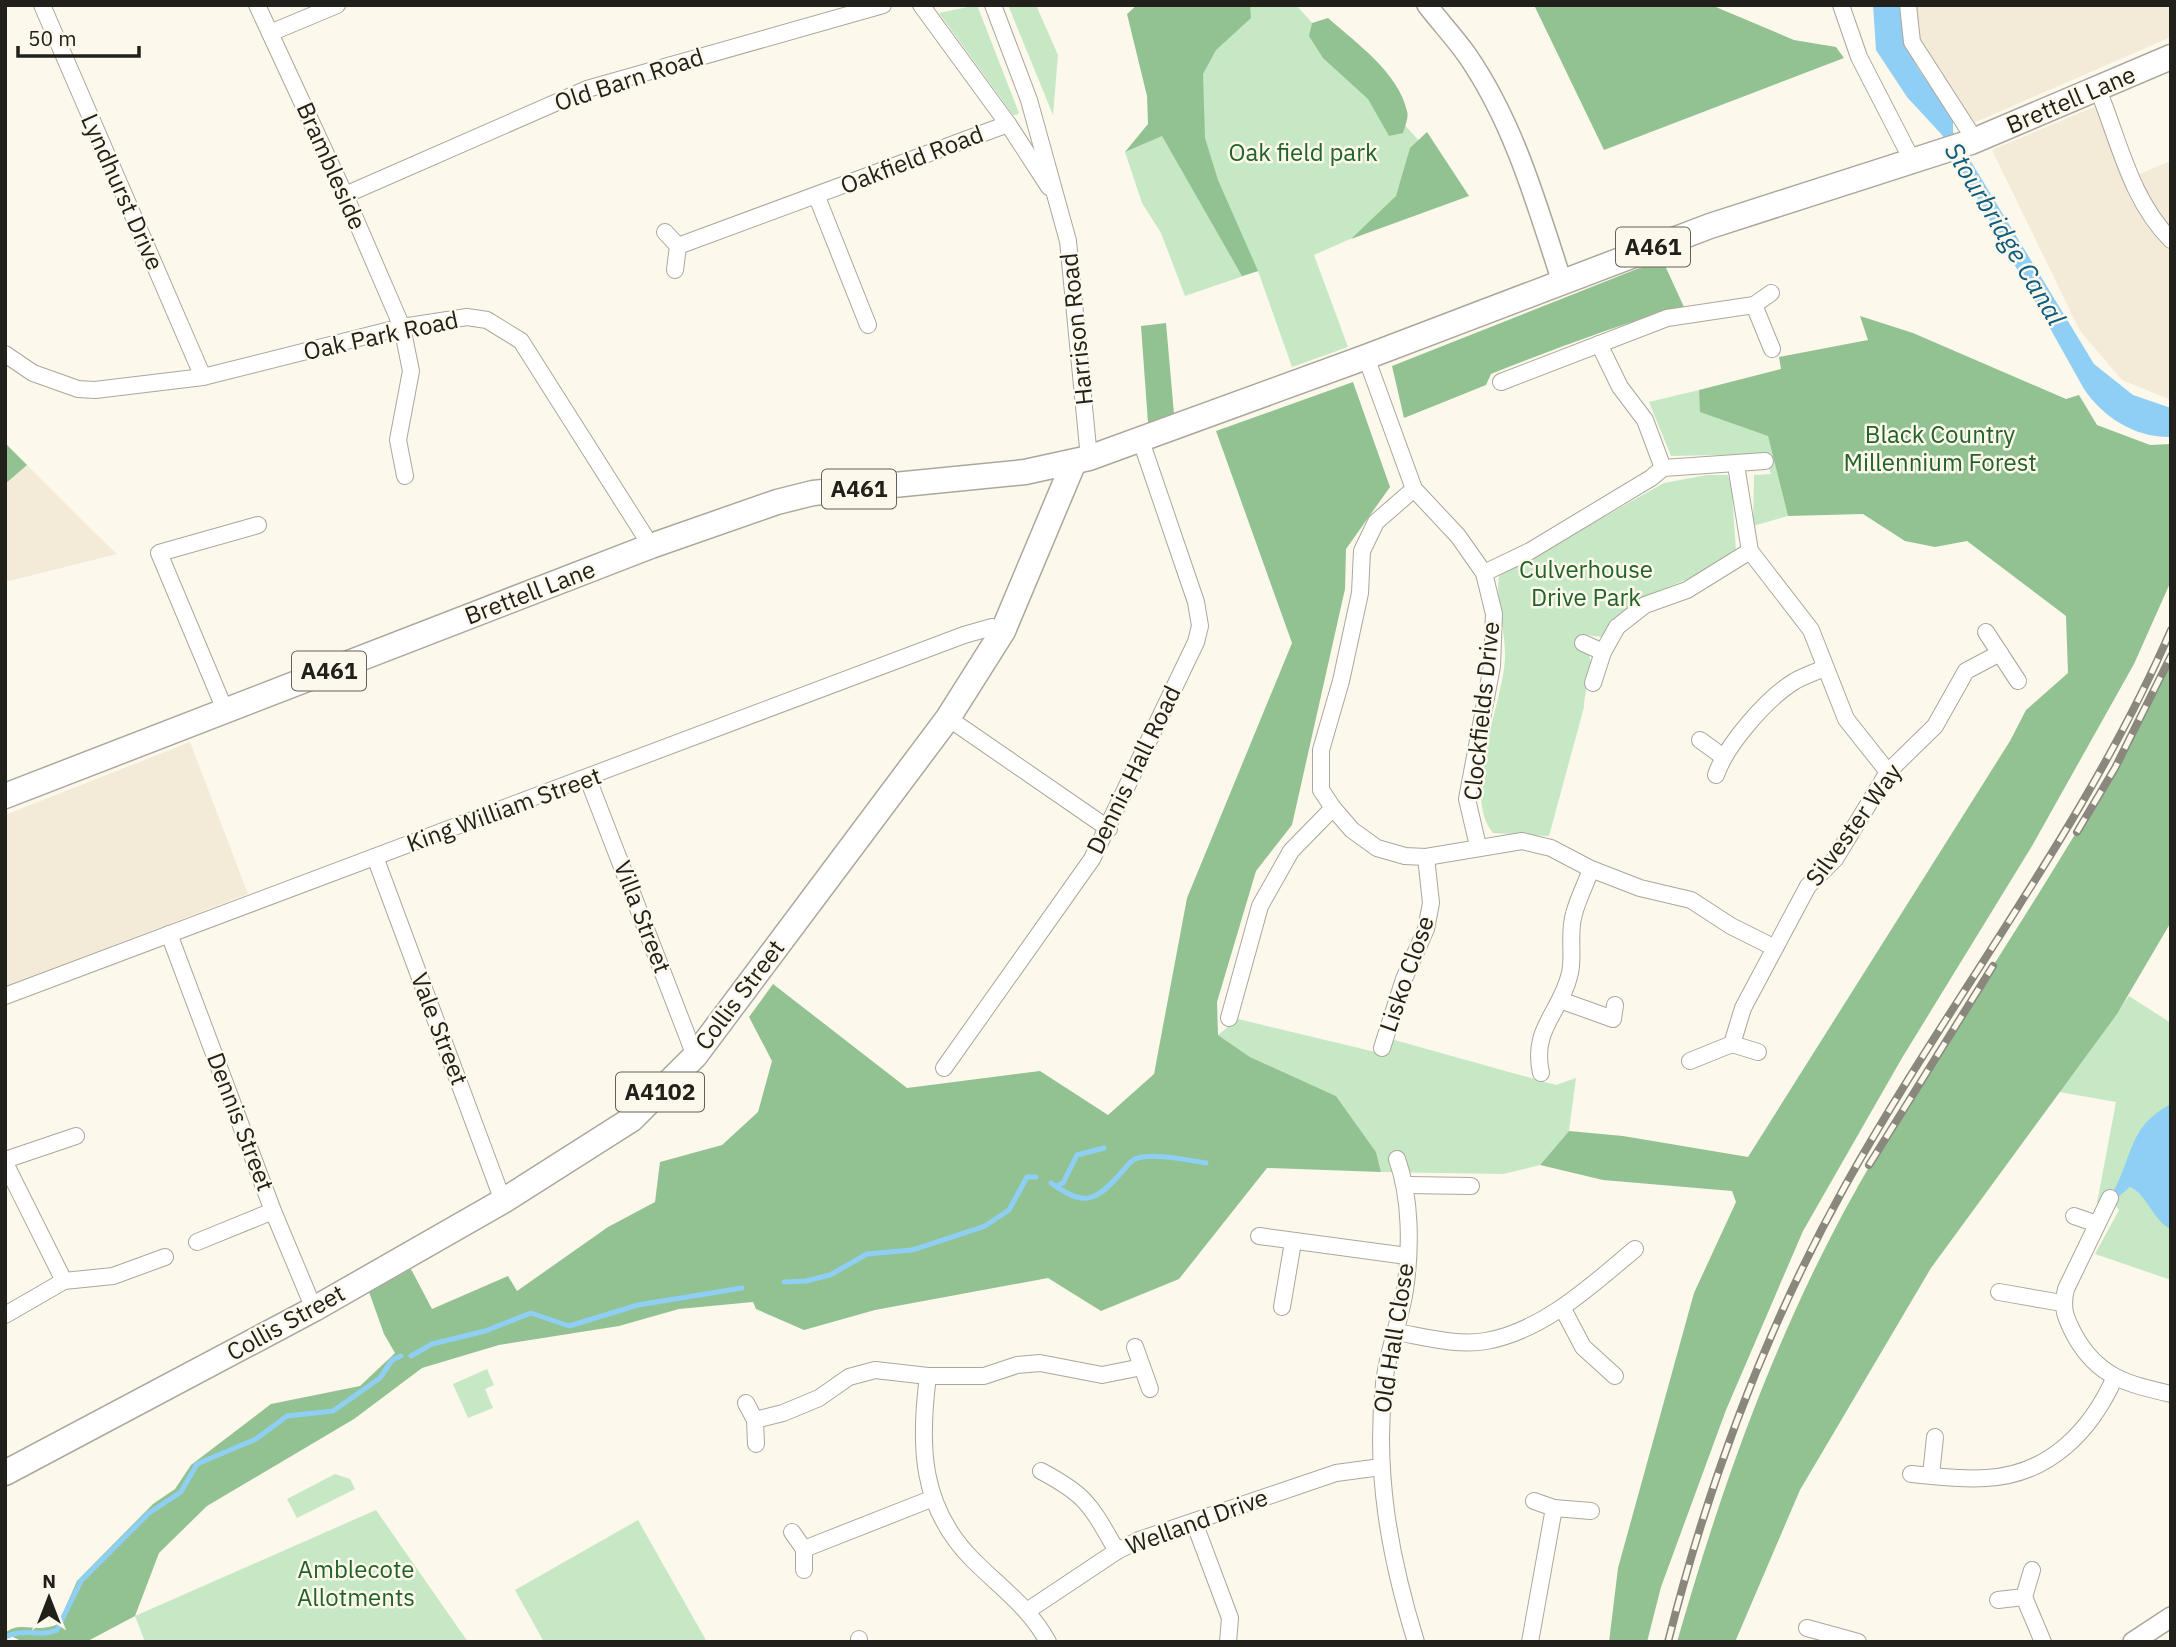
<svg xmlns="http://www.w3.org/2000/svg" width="2176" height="1647" viewBox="0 0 2176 1647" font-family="'IBM Plex Sans',sans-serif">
  <rect width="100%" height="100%" fill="#fdf8ec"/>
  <g fill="#f3ebd8">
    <polygon points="1908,5 2171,5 2171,37 1960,129 1951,108 1911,57 1906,16"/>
    <polygon points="2096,106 2123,181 2170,161 2171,137 2171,400 2122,380 2080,331 1992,150"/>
    <polygon points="5,443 95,533 117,554 5,582"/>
    <polygon points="190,742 248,894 5,987 5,815"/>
  </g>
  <g fill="#c6e8c5">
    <polygon points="977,5 1019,113 1016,115 1013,115 939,13"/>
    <polygon points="1008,5 1036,5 1058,55 1053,115"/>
    <polygon points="1137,5 1296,5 1431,154 1454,193 1314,255 1348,347 1292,367 1258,271 1185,296 1161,233 1142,203 1125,152 1172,131"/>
    <polygon points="1699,390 1701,412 1768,435 1788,516 1753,526 1754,475 1771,474 1764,454 1671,456 1649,402"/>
    <path d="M1707 475H1728L1732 490 1736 552 1710 570 1641 598 1603 637 1584 635C1583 647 1592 656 1591 667 1590 681 1584 692 1584 707L1549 836 1493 833C1461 795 1503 704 1505 658 1506 630 1495 604 1499 576L1664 483Z"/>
    <polygon points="2129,996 2171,1023 2171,1280 2095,1254 2119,1210 2110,1198 2097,1203 2116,1102 2059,1092"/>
    <polygon points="1238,1019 1388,1055 1391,1039 1556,1085 1576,1078 1569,1131 1540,1165 1503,1174 1381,1172 1376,1152 1336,1096 1250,1057 1218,1035"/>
    <polygon points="487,1369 494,1385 485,1389 493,1408 468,1418 453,1384"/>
    <polygon points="335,1474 350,1479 355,1489 297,1518 287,1499"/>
    <polygon points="376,1510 468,1642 145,1642 135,1616"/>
    <polygon points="638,1520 707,1642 544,1642 515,1590"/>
  </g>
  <g fill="#92c292">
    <polygon points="1137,5 1250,5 1251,18 1216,50 1203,74 1205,138 1218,180 1258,271 1242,276 1162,136 1125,152 1148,124 1147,96 1127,14"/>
    <polygon points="1534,5 1711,5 1794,40 1836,47 1844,58 1604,150"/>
    <path d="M1328 18C1356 43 1398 72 1407 111 1409 117 1405 126 1403 133L1389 136 1368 99 1323 58 1309 36 1312 23Z"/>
    <polygon points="1427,132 1469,196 1351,239 1396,196 1410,148"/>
    <path d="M1662 259 1684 307C1619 324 1554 349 1491 374L1486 385 1404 418 1392 366Z"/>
    <polygon points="1860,316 1913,333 2066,399 2079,395 2097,425 2150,445 2171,444 2171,581 2134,664 2032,846 1902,1058 1803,1231 1726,1410 1661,1587 1647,1642 1609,1642 1618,1568 1694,1293 1736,1202 1732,1191 1603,1180 1540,1165 1569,1131 1623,1136 1748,1157 2010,741 2026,710 2068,673 2066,616 1967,541 1935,547 1905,541 1863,514 1788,516 1768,436 1700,412 1699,390 1781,369 1779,357 1868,340"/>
    <polygon points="1166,323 1174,414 1148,423 1141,326"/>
    <path d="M1353 382 1390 487 1346 549 1345 589 1292 825 1256 871 1217 1002 1218 1035 1250 1057 1336 1096 1376 1152 1381 1172 1267 1168 1179 1279 1101 1311 1048 1278 875 1310 804 1330 756 1309 753 1302 679 1309 619 1326 499 1345 422 1368 354 1419 207 1506 159 1553 135 1616 86 1642H23L5 1633C20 1620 37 1634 58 1624L77 1581 153 1504 175 1489 191 1465 271 1404 360 1386 395 1353 384 1334 369 1292 411 1269 432 1309 508 1276 517 1291 608 1227 655 1202 660 1162 722 1145 758 1112 772 1061 749 1017 773 984 907 1088 1040 1071 1108 1115 1154 1074 1187 898 1292 643 1216 431Z"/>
    <polygon points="5,443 27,465 5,484"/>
    <path d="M2171 658V922L2117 1014 1931 1268 1800 1490 1735 1642H1677C1726 1471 1785 1308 1876 1155 1973 989 2088 832 2171 658Z"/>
  </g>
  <g fill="#90cff5">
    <path d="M1873 5H1902C1901 53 1921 74 1949 109L1953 116V132L2094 364 2133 395 2171 408V437C2135 438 2103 417 2084 389L1942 135 1907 97 1876 50Z"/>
    <path d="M2171 1104V1229C2153 1221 2147 1194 2130 1187L2118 1197 2113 1192C2133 1157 2128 1126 2171 1104Z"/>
  </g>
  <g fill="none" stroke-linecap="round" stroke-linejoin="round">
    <g stroke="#90cff5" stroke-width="5">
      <path d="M1051 1183C1082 1205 1094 1204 1119 1175 1124 1170 1129 1162 1135 1159 1150 1152 1189 1160 1206 1163"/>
      <polyline points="1056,1186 1063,1183 1077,1155 1104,1148"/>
      <polyline points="784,1282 806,1281 830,1275 867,1254 912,1250 985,1226 1009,1210 1027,1177 1036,1177"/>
      <polyline points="411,1356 432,1344 485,1331 531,1313 569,1326 638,1305 742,1288"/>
      <path d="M5 1637C27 1627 40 1638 57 1630L81 1581 149 1513 181 1492 197 1464 256 1439 287 1416 333 1411 380 1378 392 1360 401 1356"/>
    </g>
    <g stroke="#aba79c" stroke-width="18">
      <g id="minor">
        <polyline points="42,5 203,377"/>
        <polyline points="257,5 345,195 402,327 411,371 398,440 405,476"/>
        <polyline points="921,5 1008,124 1049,187"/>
        <polyline points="993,5 1029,100 1068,241 1089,458"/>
        <polyline points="1841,5 1859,57 1913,162"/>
        <polyline points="1908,5 1912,42 1975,140"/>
        <polyline points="270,33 337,5"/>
        <path d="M2097 87C2119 140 2130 199 2171 240"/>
        <polyline points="345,195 587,89 883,5"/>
        <polyline points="817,197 868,325"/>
        <polyline points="665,232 678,246 675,270"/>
        <polyline points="678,246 1008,124"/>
        <polyline points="1754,305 1772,349"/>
        <polyline points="1599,344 1620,387 1645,420 1663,468"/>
        <polyline points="5,354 33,373 78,389 95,390 203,377 402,327 467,317 487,320 521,341 651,546"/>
        <polyline points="1366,357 1414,489 1458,536 1484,573 1494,614 1492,666 1467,799 1478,846"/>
        <polyline points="1501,382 1667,318 1754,305 1771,293"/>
        <polyline points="1736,465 1750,551 1811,630 1846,719 1888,772"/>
        <polyline points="1414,489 1376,522 1362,551 1360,593 1341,681 1321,750 1321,790 1333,808 1352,830 1377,848 1405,856 1426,857 1522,841 1551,848 1591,869 1640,888 1691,900 1731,926 1775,948"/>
        <polyline points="1484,573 1530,551 1651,478 1663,468 1765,461"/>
        <polyline points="1986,632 2018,681"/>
        <polyline points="1583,643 1603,652"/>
        <polyline points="1593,683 1603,652 1617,627 1645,605 1687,590 1750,551"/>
        <polyline points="225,710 159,553 258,525"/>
        <polyline points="948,718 1109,829"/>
        <polyline points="1700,740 1722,756"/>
        <path d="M1716 775C1726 745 1767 698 1795 681 1804 676 1815 672 1825 668"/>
        <polyline points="588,779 695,1056"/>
        <polyline points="375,857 503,1201"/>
        <polyline points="169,934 273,1211 314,1309"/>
        <polyline points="5,996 964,635 992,627 1003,631"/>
        <polyline points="1560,1000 1613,1019 1615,1005"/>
        <polyline points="1229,1018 1260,906 1291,851 1333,808"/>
        <polyline points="1732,1044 1758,1052"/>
        <polyline points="1382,1048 1404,979 1426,929 1431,903 1426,857"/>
        <polyline points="1690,1061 1732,1044 1743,1008 1808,886 1835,859 1888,772 1935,726 1966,671 2000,653"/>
        <polyline points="944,1068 1092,859 1196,642 1200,626 1196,602 1141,441"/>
        <path d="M1541 1073C1531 1028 1561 1013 1570 973 1574 954 1568 933 1574 914 1578 898 1586 884 1591 869"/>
        <path d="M1397 1159C1411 1198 1411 1248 1405 1290 1400 1322 1387 1353 1384 1384 1374 1473 1390 1558 1416 1642"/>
        <polyline points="5,1160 76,1136"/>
        <polyline points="5,1163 64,1281"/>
        <polyline points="1407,1185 1471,1186"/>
        <path d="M2110 1198 2066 1289C2061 1309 2066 1319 2075 1336 2098 1377 2127 1384 2171 1394"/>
        <polyline points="2074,1216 2097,1224"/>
        <polyline points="1259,1236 1407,1256"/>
        <polyline points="197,1242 273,1211"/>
        <polyline points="1999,1292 2062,1303"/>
        <polyline points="1282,1307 1293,1242"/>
        <polyline points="1563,1309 1583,1347 1615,1376"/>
        <polyline points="5,1315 64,1281 113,1276 165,1257"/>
        <path d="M1396 1332C1425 1337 1457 1346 1486 1341 1543 1331 1592 1285 1635 1249"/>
        <polyline points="1135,1347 1150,1389"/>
        <path d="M928 1376C919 1445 920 1507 973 1560 999 1586 1030 1608 1048 1642"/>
        <polyline points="746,1403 755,1420 756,1444"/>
        <polyline points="755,1420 783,1413 819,1398 849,1377 875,1370 928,1376 984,1376 1017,1365 1040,1363 1102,1375 1142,1367"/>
        <path d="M1041 1471C1088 1496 1090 1505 1117 1551"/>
        <path d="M1911 1474C1936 1476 1961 1480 1986 1478 2049 1475 2091 1431 2115 1377"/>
        <polyline points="1931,1475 1935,1437"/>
        <polyline points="1534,1501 1554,1508 1591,1511"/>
        <polyline points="1194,1522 1230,1618 1228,1642"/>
        <polyline points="792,1532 804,1549 804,1570"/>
        <polyline points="804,1549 931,1499"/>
        <polyline points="2024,1597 2043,1642"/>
        <polyline points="1998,1600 2024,1597 2032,1570"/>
        <polyline points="1027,1611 1117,1551 1139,1540 1336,1473 1381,1467"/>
        <polyline points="1807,1628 1858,1642"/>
        <polyline points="859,1639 859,1642"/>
        <polyline points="1530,1642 1554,1508"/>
      </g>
    </g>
    <g stroke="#aba79c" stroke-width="22">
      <g id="tertiary">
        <path d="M1427 5C1440 22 1455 38 1467 55 1514 123 1537 205 1562 282"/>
        <polyline points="2133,1642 2171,1617"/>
      </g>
    </g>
    <g stroke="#aba79c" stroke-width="27">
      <g id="primary">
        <polyline points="5,796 651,546 777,502 813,493 1025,472 1089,458 1366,357 1710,226 1971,142 2171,57"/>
        <polyline points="5,1473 314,1309 503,1201 632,1119 695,1056 948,718 1003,631 1074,462"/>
      </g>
    </g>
    <use href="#minor" stroke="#fff" stroke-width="16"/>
    <use href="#tertiary" stroke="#fff" stroke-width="19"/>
    <use href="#primary" stroke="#fff" stroke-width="24"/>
    <g stroke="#8a877f" stroke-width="8">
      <g id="rail">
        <polyline points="2077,832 2115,768 2171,656"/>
        <polyline points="1869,1165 1993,966"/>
        <path d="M1668 1642C1708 1484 1766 1328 1845 1186 1950 998 2085 828 2171 630"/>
      </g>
    </g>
    <use href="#rail" stroke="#fdf8ec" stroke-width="5" stroke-dasharray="16" stroke-linecap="butt"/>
  </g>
  <g text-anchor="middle" stroke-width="5" stroke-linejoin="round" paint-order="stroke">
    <g fill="#fdf8ec" stroke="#63615a" stroke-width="2">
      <rect x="1616" y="227.5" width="74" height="39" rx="5"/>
      <rect x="822" y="469.5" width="74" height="39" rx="5"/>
      <rect x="292" y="651.5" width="74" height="39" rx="5"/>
      <rect x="616" y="1072.5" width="88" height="39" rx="5"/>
    </g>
    <g font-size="23" font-weight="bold" fill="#21201b">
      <text x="1653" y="255">A461</text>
      <text x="859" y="497">A461</text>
      <text x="329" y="679">A461</text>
      <text x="660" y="1100">A4102</text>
    </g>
    <g font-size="24" fill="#21201b" stroke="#fdf8ec">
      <text transform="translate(629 80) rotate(-18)" y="8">Old Barn Road</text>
      <text transform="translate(2071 100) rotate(-23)" y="8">Brettell Lane</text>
      <text transform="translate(912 160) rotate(-21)" y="8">Oakfield Road</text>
      <text transform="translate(331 166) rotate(66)" y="8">Brambleside</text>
      <text transform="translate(122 192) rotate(66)" y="8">Lyndhurst Drive</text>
      <text transform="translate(1077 329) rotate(-96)" y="8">Harrison Road</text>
      <text transform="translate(381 336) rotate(-12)" y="8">Oak Park Road</text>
      <text transform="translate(530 593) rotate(-21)" y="8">Brettell Lane</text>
      <text transform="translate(1482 711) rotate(-84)" y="8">Clockfields Drive</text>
      <text transform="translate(1134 770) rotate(-64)" y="8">Dennis Hall Road</text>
      <text transform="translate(504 810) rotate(-20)" y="8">King William Street</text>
      <text transform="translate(1854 825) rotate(-54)" y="8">Silvester Way</text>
      <text transform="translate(642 917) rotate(69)" y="8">Villa Street</text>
      <text transform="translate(1407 974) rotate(-71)" y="8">Lisko Close</text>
      <text transform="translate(740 995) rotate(-53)" y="8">Collis Street</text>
      <text transform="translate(439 1029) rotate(69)" y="8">Vale Street</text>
      <text transform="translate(240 1122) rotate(69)" y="8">Dennis Street</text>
      <text transform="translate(286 1323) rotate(-29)" y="8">Collis Street</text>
      <text transform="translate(1394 1338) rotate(-81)" y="8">Old Hall Close</text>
      <text transform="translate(1197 1522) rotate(-20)" y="8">Welland Drive</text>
    </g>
    <g font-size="24" fill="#226327" stroke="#fdf8ec">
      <text x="1303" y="161">Oak field park</text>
      <text x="1940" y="443">Black Country<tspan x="1940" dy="28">Millennium Forest</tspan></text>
      <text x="1586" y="578">Culverhouse<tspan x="1586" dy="28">Drive Park</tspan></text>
      <text x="356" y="1578">Amblecote<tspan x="356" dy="28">Allotments</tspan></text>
    </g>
    <g font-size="26" font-style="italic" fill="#0d5b7f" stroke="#fdf8ec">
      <text transform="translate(2005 234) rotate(59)" y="9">Stourbridge Canal</text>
    </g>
  </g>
  <rect width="2176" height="1647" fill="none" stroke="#21201b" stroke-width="14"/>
  <g transform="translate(49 1598)" stroke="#fdf8ec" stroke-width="5" paint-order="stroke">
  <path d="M0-5L12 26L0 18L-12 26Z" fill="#21201b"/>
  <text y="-10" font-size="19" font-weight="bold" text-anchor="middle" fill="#21201b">N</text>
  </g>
  <path d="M18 46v10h121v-10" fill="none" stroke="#21201b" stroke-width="3.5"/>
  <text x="28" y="46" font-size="21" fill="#21201b" stroke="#fdf8ec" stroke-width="5" paint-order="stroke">50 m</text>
</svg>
